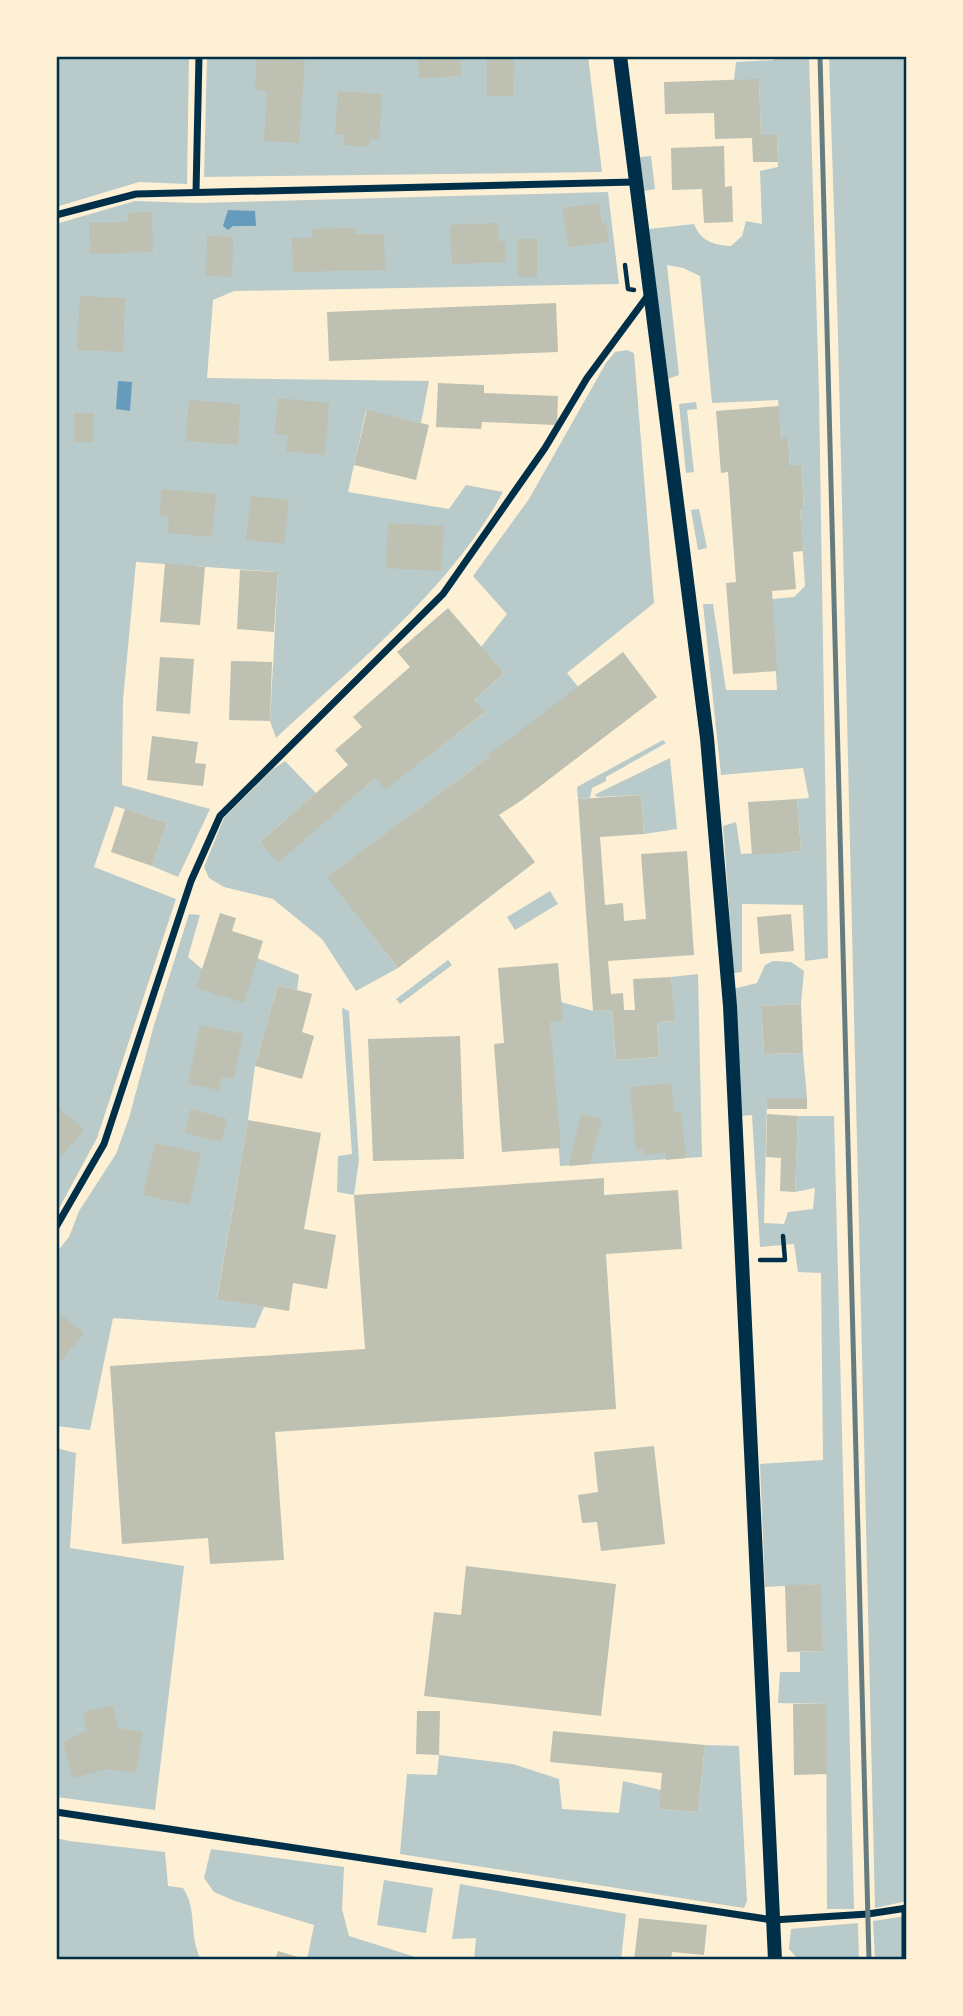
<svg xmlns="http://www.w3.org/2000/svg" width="963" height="2016" viewBox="0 0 963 2016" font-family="'Crimson Pro',serif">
  <rect width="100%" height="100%" fill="#fdf0d5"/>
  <g fill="#b9caca">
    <polygon points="56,56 189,56 187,184 139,182 56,207"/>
    <polygon points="207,56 588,56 602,172 204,177"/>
    <path d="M775 56H809L819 393 828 958 805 961 803 905 742 904V972L734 973 723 826 736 822 741 854 801 851 797 799 809 798 803 768 721 775 703 604H713L726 690H777L772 599 794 597 805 586 800 509 804 508 801 466H790L788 439H781L778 400 712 403 700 276 683 268 667 265 679 375 668 379 649 229 694 224C701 241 713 245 731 246L742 236 746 221 762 224 760 171 778 167 777 135H761L759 80H734L736 62 774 60Z"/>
    <polygon points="829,56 907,56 907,1901 875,1908 838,334"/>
    <polygon points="651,156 655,189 644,191 640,157"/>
    <path d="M608 192 619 284 234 291 213 300 207 378 429 381 421 423 366 411 348 492 449 509 466 485 503 492C450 590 357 662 276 738L270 721 278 572 136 562 123 700 122 785 210 809 178 877 152 866 167 823 115 806 94 867 176 899 97 1138 56 1214V224L135 201 196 203Z"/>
    <polygon points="627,350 634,353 654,603 567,673 580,689 328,877 398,968 356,991 322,939 273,899 224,887 209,878 204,867 224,818 273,769 285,761 316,793 260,842 278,862 374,779 386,788 484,713 474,700 504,673 481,647 507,614 473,576 529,499 606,363 615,352"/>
    <polygon points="696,402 697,409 687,410 694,472 686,473 679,404"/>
    <polygon points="699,509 707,548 698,550 691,510"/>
    <polygon points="663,740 666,743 606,777 606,781 592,788 590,798 578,799 577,787"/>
    <polygon points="670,758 677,829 644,834 641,795 598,797 594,795"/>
    <polygon points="550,891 558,904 515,930 507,917"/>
    <polygon points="189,914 200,915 188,957 202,969 257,958 299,975 297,990 278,985 255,1066 248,1120 217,1298 264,1307 255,1328 113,1318 90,1430 56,1426 56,1253 69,1237 79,1211 116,1154 129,1118 154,1025"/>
    <polygon points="448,960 452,965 400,1004 396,999"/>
    <polygon points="773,961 791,962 804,971 801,1004 761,1006 764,1054 803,1053 807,1098 767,1099 764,1223 784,1224 788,1212 813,1209 815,1188 795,1192 798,1116 834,1116 854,1909 827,1909 826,1704 778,1703 780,1672 800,1672 800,1652 823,1651 820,1584 765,1587 760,1464 823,1460 821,1273 798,1272 794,1244 760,1247 752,1115 741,1116 733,989 757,983 765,965"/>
    <polygon points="698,974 702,1157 560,1166 550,1022 561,1002 593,1011 612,1010 616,1060 659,1057 657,1022 674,1021 671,977"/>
    <polygon points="342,1008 349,1011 359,1160 354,1195 337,1192 338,1156 352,1154"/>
    <polygon points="56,1448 76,1453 70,1548 184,1566 155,1810 56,1797"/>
    <polygon points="705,1745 739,1746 747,1901 744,1908 400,1854 407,1774 437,1775 439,1755 513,1764 559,1779 562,1809 619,1813 623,1781 661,1790 659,1809 698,1812"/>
    <path d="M56 1838 69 1841 165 1852 168 1886 183 1888C198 1911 188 1934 201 1960H56Z"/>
    <polygon points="211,1849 344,1867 342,1909 349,1936 425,1960 307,1960 314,1925 235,1901 214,1892 204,1878"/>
    <polygon points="384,1880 433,1888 426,1933 377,1925"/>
    <polygon points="460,1884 626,1914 621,1960 474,1960 476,1938 452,1939"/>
    <polygon points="907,1916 907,1960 875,1960 873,1921"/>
    <polygon points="858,1923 859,1960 799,1960 789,1949 791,1929"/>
  </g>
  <g fill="#669bbc">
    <polygon points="228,210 255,211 256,226 233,226 228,230 223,226"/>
    <polygon points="118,381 132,382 130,411 116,409"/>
  </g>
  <g fill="#bec0b2">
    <polygon points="418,56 460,56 461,76 419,78"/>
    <polygon points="487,56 514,56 513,96 487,96"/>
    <polygon points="257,57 305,60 299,143 264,141 267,91 255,90"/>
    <polygon points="759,79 761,135 777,134 778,162 753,162 752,138 715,139 714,113 665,114 664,82"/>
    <polygon points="338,91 382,94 379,140 370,139 369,147 344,145 344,135 335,134"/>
    <polygon points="724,146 725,187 732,186 733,222 704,223 702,189 672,190 671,148"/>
    <polygon points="599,203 602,223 606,222 609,242 568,247 563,208"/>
    <polygon points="152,212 153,252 90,254 89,223 128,222 128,213"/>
    <polygon points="498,223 499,241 505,241 506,262 452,264 450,225"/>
    <polygon points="356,228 356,234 384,234 385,270 293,272 292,238 313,238 312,229"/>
    <polygon points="207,236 233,237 232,277 206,276"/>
    <rect x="518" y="239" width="19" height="38"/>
    <polygon points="80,296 125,298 123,352 77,350"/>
    <polygon points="556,303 558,352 329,361 327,312"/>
    <polygon points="438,383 484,385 484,393 558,396 557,425 482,422 481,429 436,427"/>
    <polygon points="278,398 329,403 325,455 286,451 288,435 275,434"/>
    <polygon points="189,400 240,404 238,445 186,441"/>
    <polygon points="779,406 781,439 788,438 790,466 801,465 804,509 800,509 803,551 793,552 796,589 772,591 777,671 733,674 726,583 736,582 728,472 721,473 716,411"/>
    <polygon points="367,410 429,425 416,480 354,465"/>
    <polygon points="74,413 94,413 93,442 74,442"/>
    <polygon points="162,489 216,494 212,537 168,533 169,517 159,516"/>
    <polygon points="251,496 289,500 284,544 246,540"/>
    <polygon points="388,523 444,526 441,571 386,568"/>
    <polygon points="165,563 205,567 200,625 160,622"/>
    <polygon points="240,570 278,572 274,632 237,629"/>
    <polygon points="448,608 504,673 474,700 485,712 386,789 374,779 278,863 260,842 348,765 335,750 362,727 353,717 410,667 397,652"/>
    <polygon points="623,652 657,697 522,800 499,815 535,862 398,968 327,877 489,757 488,755"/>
    <polygon points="160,657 194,659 190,714 156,711"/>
    <polygon points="231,661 272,662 270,721 229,720"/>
    <polygon points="152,736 198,742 195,763 206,764 203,786 147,780"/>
    <polygon points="641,795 644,834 600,837 605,905 623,903 624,921 646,919 641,854 687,851 694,955 608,961 611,994 623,993 624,1010 635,1010 633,979 671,977 675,1021 657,1022 659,1057 616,1060 612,1010 593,1011 578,799"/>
    <polygon points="797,799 801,851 752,855 748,802"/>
    <polygon points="125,809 167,823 152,866 111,852"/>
    <polygon points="220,913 236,918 232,931 263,941 244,1003 196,988"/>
    <polygon points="791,914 794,951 760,954 757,917"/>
    <polygon points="558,963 563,1021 550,1022 561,1148 502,1152 494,1044 504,1043 498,968"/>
    <polygon points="278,985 312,994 302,1032 314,1036 302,1079 255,1066"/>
    <polygon points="801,1004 803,1053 764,1054 761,1006"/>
    <polygon points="200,1025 243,1034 234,1079 222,1077 219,1090 188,1084"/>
    <polygon points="460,1036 464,1159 373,1161 368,1039"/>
    <polygon points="671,1083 674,1112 681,1112 686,1158 666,1160 666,1153 644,1155 643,1149 636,1150 630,1087"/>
    <rect x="767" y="1098" width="40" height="11"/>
    <polygon points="56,1105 84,1130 56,1162"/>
    <polygon points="191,1109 227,1119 221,1142 185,1133"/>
    <polygon points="581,1114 602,1119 590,1164 569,1166"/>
    <polygon points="767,1114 798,1116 795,1192 780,1191 781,1158 766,1157"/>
    <polygon points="248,1120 321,1133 304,1229 336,1235 327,1289 293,1283 289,1311 217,1299"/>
    <polygon points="155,1143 201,1153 189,1205 143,1195"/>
    <polygon points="604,1178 604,1195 678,1190 682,1249 606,1254 616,1409 275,1432 284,1560 210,1564 208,1538 122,1544 110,1366 365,1349 354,1195"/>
    <polygon points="56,1310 84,1333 56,1367"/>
    <polygon points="654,1446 665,1544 601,1551 597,1522 582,1523 578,1495 598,1492 594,1452"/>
    <polygon points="466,1566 616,1584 601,1716 424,1696 434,1612 461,1615"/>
    <polygon points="821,1584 823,1651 787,1652 785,1585"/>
    <polygon points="793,1704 826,1704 827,1774 794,1775"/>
    <polygon points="113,1705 118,1728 143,1732 136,1773 107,1769 73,1778 63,1742 86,1731 84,1712"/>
    <polygon points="417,1711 440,1711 439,1755 416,1754"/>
    <polygon points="553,1731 705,1745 698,1812 659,1809 662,1773 550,1762"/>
    <polygon points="639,1918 707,1925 704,1955 672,1952 671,1960 634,1960"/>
    <polygon points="278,1951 305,1959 305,1960 275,1960"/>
  </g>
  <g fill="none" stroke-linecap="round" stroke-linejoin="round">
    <g stroke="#003049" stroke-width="4.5">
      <polyline points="625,265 628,289 634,290"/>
      <polyline points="760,1260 785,1260 783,1236"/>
    </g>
    <g stroke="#003049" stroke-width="7">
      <polyline points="196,192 199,56"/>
      <polyline points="56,215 136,194 635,182"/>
      <polyline points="56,1227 104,1144 191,881 220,816 443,594 545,448 587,378 649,294"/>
      <polyline points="56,1812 773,1920 868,1914 907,1908"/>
      <polyline points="905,1908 905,1960"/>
    </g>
    <polyline stroke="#003049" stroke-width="14" points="620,56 707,738 730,1006 775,1960"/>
    <polyline stroke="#657d81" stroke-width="5" points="820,56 869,1960"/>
  </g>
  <rect width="963" height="2016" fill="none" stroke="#fdf0d5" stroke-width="116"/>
  <rect x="58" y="58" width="847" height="1900" fill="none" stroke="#003049" stroke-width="2.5"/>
</svg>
